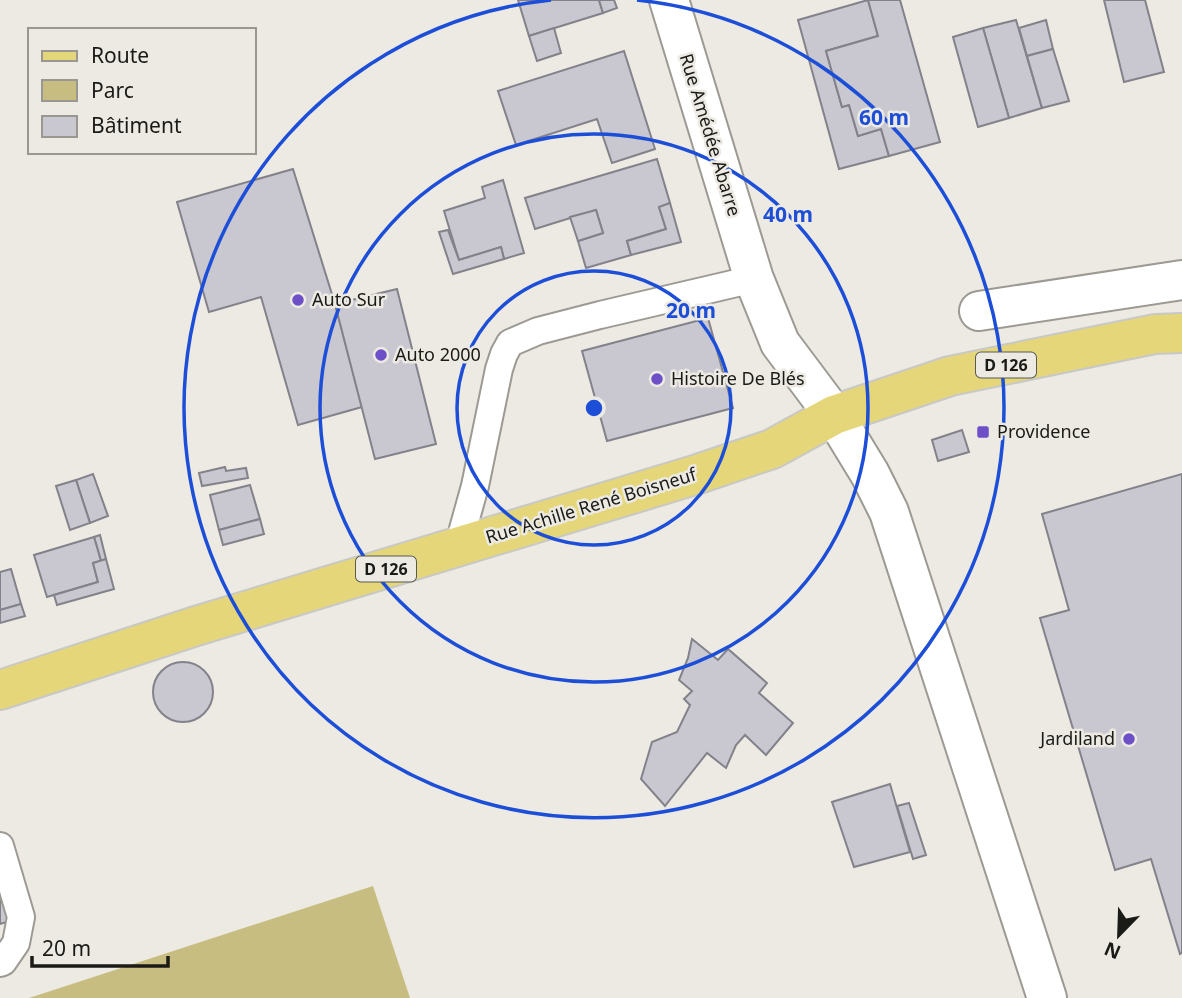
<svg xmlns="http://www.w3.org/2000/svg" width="1182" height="998" viewBox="0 0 1182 998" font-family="'Noto Sans',sans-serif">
  <rect width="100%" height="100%" fill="#eceae2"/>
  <polygon fill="#c8bd81" points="373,886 410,998 29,998"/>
  <g fill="#c9c8d0" stroke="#83828a" stroke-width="2">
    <polygon points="518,0 599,0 603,13 529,36"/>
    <polygon points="599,0 614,0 617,8 603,13"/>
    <polygon points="868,0 878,36 826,51 842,107 849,105 858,136 881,129 889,156 839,169 798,20"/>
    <polygon points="868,0 900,0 940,142 889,156 881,129 858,136 849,105 842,107 826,51 878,36"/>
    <polygon points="1104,0 1145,0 1164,72 1124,82"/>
    <polygon points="1016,20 1042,108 1009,118 983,28"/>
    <polygon points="1046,20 1053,49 1027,56 1019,28"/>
    <polygon points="554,28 561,53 537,61 529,36"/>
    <polygon points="983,28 1009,118 978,127 953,37"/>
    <polygon points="1053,49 1069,101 1042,108 1027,56"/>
    <polygon points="624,51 655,149 612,163 597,119 516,145 498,91"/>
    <polygon points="657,159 670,203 659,207 666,229 627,241 631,255 586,268 578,241 603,233 596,210 535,229 525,198"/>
    <polygon points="293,169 335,304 362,407 298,425 261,297 209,312 177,202"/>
    <polygon points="503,180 524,253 504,259 501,247 459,260 444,211 485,198 482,187"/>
    <polygon points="670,203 681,242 631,255 627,241 666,229 659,207"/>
    <polygon points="596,210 603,233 578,241 570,217"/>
    <polygon points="448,230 459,260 501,247 504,259 453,274 439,232"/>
    <polygon points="397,289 436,444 375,459 335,304"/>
    <polygon points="708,318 733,408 607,441 582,351"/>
    <polygon points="962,430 969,452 938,461 932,440"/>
    <polygon points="225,467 226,471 246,468 248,478 202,486 199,473"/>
    <polygon points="93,474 108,516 90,523 76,480"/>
    <polygon points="1182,474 1182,953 1180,954 1151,859 1115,870 1040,618 1069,610 1042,514"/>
    <polygon points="76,480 90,523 70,530 56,486"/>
    <polygon points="250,485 260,519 219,530 210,495"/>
    <polygon points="260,519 264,534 223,545 219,530"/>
    <polygon points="100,535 106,559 101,561 94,537"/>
    <polygon points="94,537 101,561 93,563 98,582 47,597 34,555"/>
    <polygon points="106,559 114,589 57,605 54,595 98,582 93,563"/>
    <polygon points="11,569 21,604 0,610 0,572"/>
    <polygon points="21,604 25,616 0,623 0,610"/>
    <polygon points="692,639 718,660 728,649 767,683 759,693 793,723 766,755 745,735 736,745 726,768 707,753 665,806 641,779 652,742 677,732 690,705 684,699 692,691 679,680 688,658"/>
    <circle cx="183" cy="692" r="30"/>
    <polygon points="890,784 910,852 854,867 832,802"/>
    <polygon points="909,803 926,855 913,859 897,806"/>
    <polygon points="0,890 10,921 0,924"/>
  </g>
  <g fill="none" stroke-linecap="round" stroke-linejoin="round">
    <g stroke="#9c9a93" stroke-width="30">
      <g id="lane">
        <polyline points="458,547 475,486 499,369 504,354 510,343 538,331 600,315 754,279"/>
        <polyline points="0,846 21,917 16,943 3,962 0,963"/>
      </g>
    </g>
    <g stroke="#9c9a93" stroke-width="42">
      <g id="street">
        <polyline points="979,311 1182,280"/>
        <polyline points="834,415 870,474 889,512 1047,998"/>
      </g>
    </g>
    <g stroke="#9c9a93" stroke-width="42">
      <polyline id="secondary" points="669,0 754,279 780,343 834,415"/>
    </g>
    <g stroke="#c8c8c7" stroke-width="42">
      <polyline id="primary" points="0,690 196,626 698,474 772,449 834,415 950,376 1155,334 1182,333"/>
    </g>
    <use href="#lane" stroke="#fff" stroke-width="26"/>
    <use href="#street" stroke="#fff" stroke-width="38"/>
    <use href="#secondary" stroke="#fff" stroke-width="38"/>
    <use href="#primary" stroke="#e4d679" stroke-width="38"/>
  </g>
  <g fill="none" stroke="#1d4ed8" stroke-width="3.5">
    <circle cx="594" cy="408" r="137"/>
    <circle cx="594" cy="408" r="274"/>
    <path d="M637 0A410 410 0 1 1 551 0"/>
  </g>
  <g fill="#6d4fc8" stroke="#eceae2" stroke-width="2.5">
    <circle cx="298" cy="300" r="7"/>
    <circle cx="381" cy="355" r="7"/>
    <circle cx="657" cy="379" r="7"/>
    <rect x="976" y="425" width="14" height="14" rx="3.5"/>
    <circle cx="1129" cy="739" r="7"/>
  </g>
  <g text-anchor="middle" stroke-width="5" stroke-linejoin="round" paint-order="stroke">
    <g fill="#eceae2" stroke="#595854" stroke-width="2">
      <rect x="976" y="352.5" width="60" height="25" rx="5"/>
      <rect x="356" y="556.5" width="60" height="25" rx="5"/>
    </g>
    <g font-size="16" font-weight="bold" fill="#1a1a17">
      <text x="1006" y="371">D 126</text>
      <text x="386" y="575">D 126</text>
    </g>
    <g font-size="18" fill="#1a1a17" stroke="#eceae2">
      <text transform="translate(710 135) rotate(73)" y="6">Rue Amédée Abarre</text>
      <text transform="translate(591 506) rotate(-17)" y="6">Rue Achille René Boisneuf</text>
    </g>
    <g font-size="18" fill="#1a1a17" stroke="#eceae2" text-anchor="start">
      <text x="312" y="306">Auto Sur</text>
      <text x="395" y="361">Auto 2000</text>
      <text x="671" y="385">Histoire De Blés</text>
      <text x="997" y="438">Providence</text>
      <text x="1115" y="745" text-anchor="end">Jardiland</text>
    </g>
  </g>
  <circle cx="594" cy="408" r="10" fill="#1d4ed8" stroke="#eceae2" stroke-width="3.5"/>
  <g font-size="21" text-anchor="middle" font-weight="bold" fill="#1d4ed8" stroke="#eceae2" stroke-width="5" stroke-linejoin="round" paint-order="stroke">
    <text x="884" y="125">60 m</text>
    <text x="788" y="222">40 m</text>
    <text x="691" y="318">20 m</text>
  </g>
  <rect x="28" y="28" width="228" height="126" fill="#eceae2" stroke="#989791" stroke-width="2"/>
  <rect x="42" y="51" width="35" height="10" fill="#e4d679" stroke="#989791" stroke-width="2"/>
  <text x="91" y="63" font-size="21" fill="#1a1a17">Route</text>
  <rect x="42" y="80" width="35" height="21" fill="#c8bd81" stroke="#989791" stroke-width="2"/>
  <text x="91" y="98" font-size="21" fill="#1a1a17">Parc</text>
  <rect x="42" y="116" width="35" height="21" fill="#c9c8d0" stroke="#989791" stroke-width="2"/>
  <text x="91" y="133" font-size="21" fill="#1a1a17">Bâtiment</text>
  <g transform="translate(1119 935) rotate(203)" stroke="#eceae2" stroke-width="5" paint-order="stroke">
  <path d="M0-5L12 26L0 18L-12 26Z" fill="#1a1a17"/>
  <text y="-10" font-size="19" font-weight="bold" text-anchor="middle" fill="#1a1a17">N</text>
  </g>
  <path d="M32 956v10h136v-10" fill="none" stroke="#1a1a17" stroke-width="3.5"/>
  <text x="42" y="956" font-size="21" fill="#1a1a17" stroke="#eceae2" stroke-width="5" paint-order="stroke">20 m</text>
</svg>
